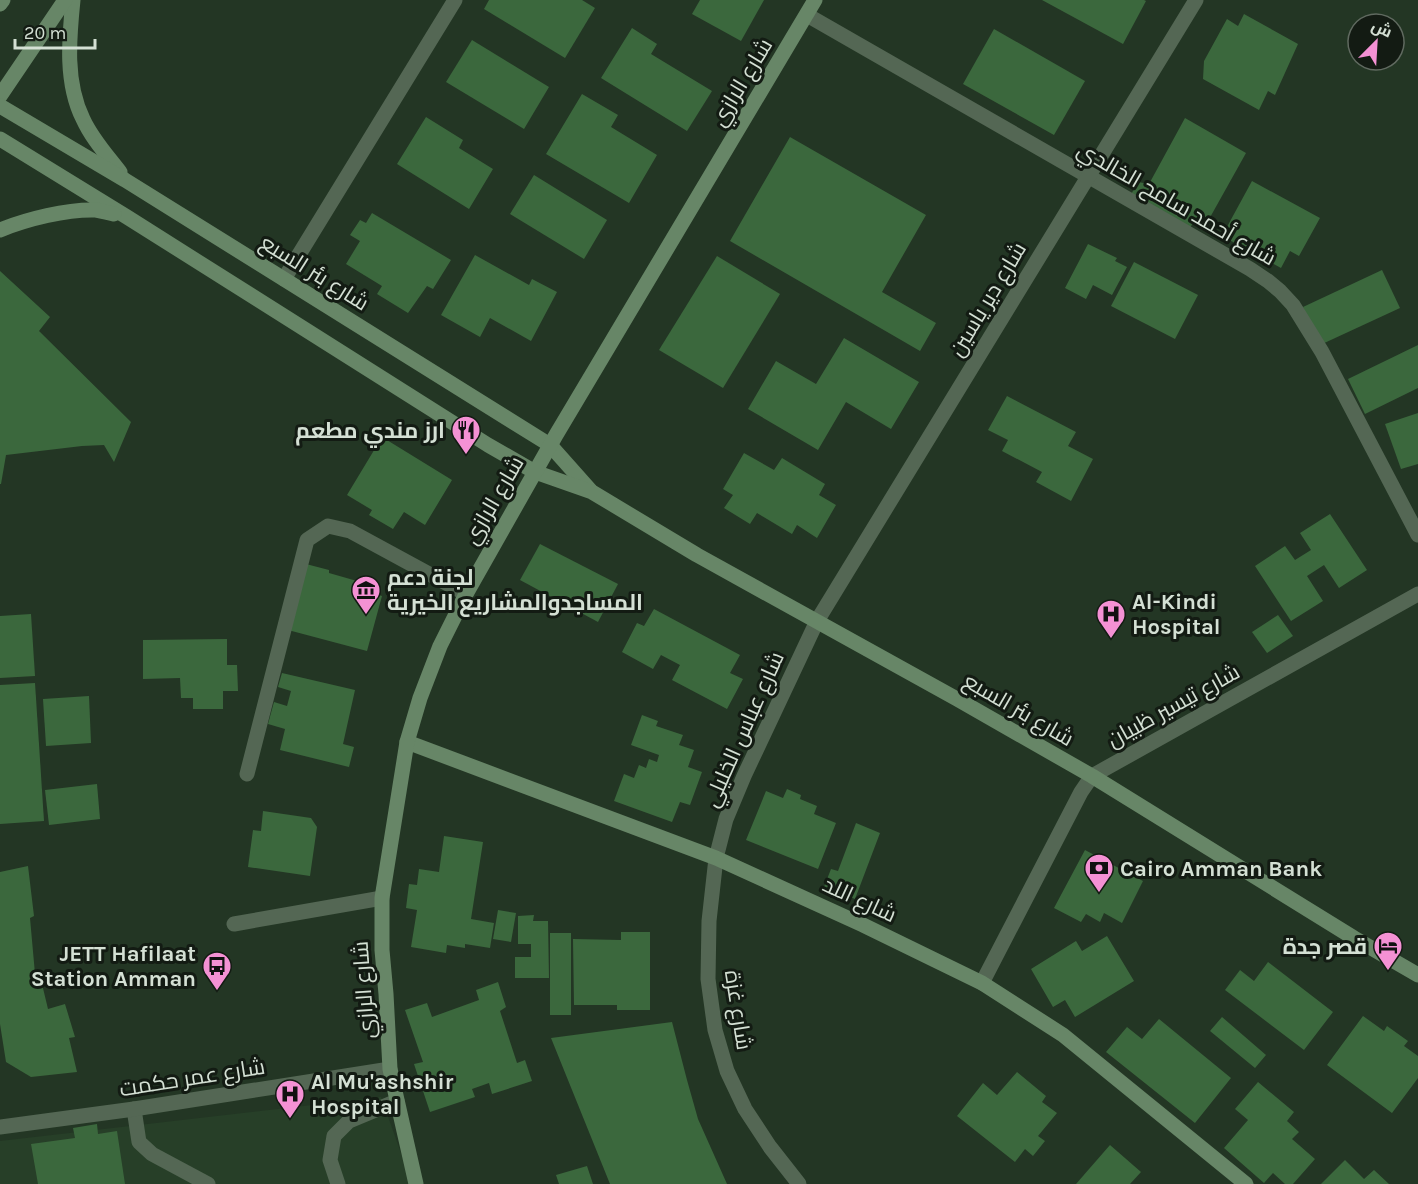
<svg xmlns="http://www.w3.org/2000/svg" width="1418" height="1184" viewBox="0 0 1418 1184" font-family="Karla,Cairo,sans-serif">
  <rect width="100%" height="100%" fill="#233624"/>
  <polygon fill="#273f28" points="381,1097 412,1184 0,1184 0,1141"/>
  <g fill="#3b683d">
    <polygon points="489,0 582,0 595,8 565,58 484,9"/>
    <polygon points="700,0 764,0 741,41 692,14"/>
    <polygon points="1042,0 1144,0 1146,1 1123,44"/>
    <polygon points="1244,14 1298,44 1275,95 1268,91 1259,110 1203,79 1204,61 1227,19 1238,26"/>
    <polygon points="632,28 657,44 651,54 712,91 687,131 601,78"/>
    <polygon points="994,29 1085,81 1054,135 963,84"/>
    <polygon points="472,40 549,87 524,129 446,82"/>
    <polygon points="582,94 618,115 611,127 657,155 629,203 546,154"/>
    <polygon points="426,117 463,140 459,148 493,169 469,209 397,164"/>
    <polygon points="1185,118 1246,153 1208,221 1198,215 1188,231 1129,198 1138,182 1149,184"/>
    <polygon points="790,137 926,215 882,292 936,323 920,351 730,241"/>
    <polygon points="534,175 607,220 584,259 510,214"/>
    <polygon points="1252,181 1320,218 1299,256 1290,251 1281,268 1222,236"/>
    <polygon points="372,213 451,260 433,289 427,286 408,313 377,294 382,286 346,264 360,241 350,235 360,220 366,223"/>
    <polygon points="1088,244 1117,258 1115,261 1127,267 1112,295 1093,285 1086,299 1065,288"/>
    <polygon points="475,255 529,285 532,279 557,292 531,341 490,318 480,337 441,315"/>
    <polygon points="717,256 780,294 723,388 659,350"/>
    <polygon points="1134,262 1198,295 1175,339 1111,306"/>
    <polygon points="1382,270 1400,308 1320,345 1303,307"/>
    <polygon points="0,271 50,317 39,331 131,422 114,462 104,445 82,446 6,455 1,484 0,484"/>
    <polygon points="844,338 919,382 891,429 846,402 818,450 748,409 776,361 816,384"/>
    <polygon points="1418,345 1418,388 1365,414 1348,379"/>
    <polygon points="1007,396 1076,432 1068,446 1093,459 1071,501 1036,482 1042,472 1002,451 1008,440 988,430"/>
    <polygon points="1418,413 1418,464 1401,469 1385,424"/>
    <polygon points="382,437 452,480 425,525 404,512 393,529 369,515 372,510 347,495"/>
    <polygon points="744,453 774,470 782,458 825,484 819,495 836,505 817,538 797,525 792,534 757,513 750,524 724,508 733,495 723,489"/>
    <polygon points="1330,514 1367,570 1339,588 1324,565 1307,576 1323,601 1291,621 1255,566 1285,546 1295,560 1311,550 1300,533"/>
    <polygon points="540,544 618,584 598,622 520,580"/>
    <polygon points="306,564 329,570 329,573 357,581 355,588 382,596 367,651 288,630"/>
    <polygon points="654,609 740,655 730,673 743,679 727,709 672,680 680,665 661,655 653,669 622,652 637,623 644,626"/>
    <polygon points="31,614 35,676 0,678 0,616"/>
    <polygon points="1278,615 1293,636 1267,653 1252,632"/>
    <polygon points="227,639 227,665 237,665 238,691 223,691 223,709 193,709 193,698 181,698 180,678 143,679 143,640"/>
    <polygon points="282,673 355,690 343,744 354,747 349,767 280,750 285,729 268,724 274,702 287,706 291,691 278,687"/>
    <polygon points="35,683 44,821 0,824 0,685"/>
    <polygon points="89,696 91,743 46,746 43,699"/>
    <polygon points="642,715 658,721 656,726 683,735 679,745 694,750 688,767 702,772 690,805 680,802 672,822 614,801 624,774 634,778 639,765 646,768 649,759 657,762 659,755 631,745"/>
    <polygon points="97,784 100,819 49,825 45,790"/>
    <polygon points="787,789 801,795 800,799 817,806 814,814 836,823 818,869 746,840 766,791 783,798"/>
    <polygon points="263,811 311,818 317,827 310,876 248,867 253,830 261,831"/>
    <polygon points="856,823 880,833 855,899 824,887 831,869 838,871"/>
    <polygon points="444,836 483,842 471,919 494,923 490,948 465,944 465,948 447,945 446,953 411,947 417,910 406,908 409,884 417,885 419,869 439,872"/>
    <polygon points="1085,850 1143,881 1122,923 1104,913 1100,922 1086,914 1081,922 1054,908"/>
    <polygon points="28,866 34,916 30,918 36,985 42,984 48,1009 65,1004 75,1037 69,1038 77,1072 31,1077 6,1062 0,1024 0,872"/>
    <polygon points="498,910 516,913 511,942 493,939"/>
    <polygon points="534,915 533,921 548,921 549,978 515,978 515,957 531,957 531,944 518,944 518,916"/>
    <polygon points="621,932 650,932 650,1010 617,1010 617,1005 574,1005 573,939 621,940"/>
    <rect x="550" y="933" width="21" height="82"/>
    <polygon points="1107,936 1134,981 1075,1017 1065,1000 1053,1007 1031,969 1076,941 1082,951"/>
    <polygon points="1268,962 1333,1012 1304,1050 1225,990 1240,970 1254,981"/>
    <polygon points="498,982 506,1007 500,1011 517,1063 525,1060 532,1081 492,1094 489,1083 472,1089 475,1097 430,1112 414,1064 423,1062 405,1010 427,1003 432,1017 479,1000 476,990"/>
    <polygon points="1363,1016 1384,1031 1387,1026 1408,1041 1404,1046 1418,1056 1418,1078 1392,1113 1327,1065"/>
    <polygon points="1222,1017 1266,1055 1255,1068 1210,1031"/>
    <polygon points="1159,1019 1231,1078 1195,1123 1106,1052 1127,1027 1142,1039"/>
    <polygon points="672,1022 687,1080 698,1119 727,1184 610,1184 551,1038"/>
    <polygon points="1017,1072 1046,1096 1042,1102 1057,1113 1038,1136 1045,1141 1033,1156 1025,1149 1015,1162 957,1116 983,1083 997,1095"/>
    <polygon points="1258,1082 1294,1112 1287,1121 1299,1132 1292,1139 1315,1159 1293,1184 1285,1184 1273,1173 1264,1183 1224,1148 1248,1120 1235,1109"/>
    <polygon points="97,1124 98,1134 117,1131 125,1184 38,1184 31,1144 75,1138 73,1128"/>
    <polygon points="1110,1145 1141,1172 1130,1184 1076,1184"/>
    <polygon points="1345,1160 1364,1179 1374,1170 1389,1184 1321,1184"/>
    <polygon points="587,1166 593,1184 559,1184 556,1175"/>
  </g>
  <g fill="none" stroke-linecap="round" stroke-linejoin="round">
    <g stroke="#546754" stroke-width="15">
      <polyline points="234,924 382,898"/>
      <polyline points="134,1109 139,1142 152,1154 208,1184"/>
      <polyline points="338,1184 330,1160 334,1136 349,1121 397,1101"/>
    </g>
    <g stroke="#546754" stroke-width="15">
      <polyline points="807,15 1250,269 1268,281 1280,291 1293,305 1322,352 1418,535"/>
      <polyline points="284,279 455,0"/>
      <polyline points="247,774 307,540 328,526 350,531 466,594"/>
      <polyline points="982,983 1081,792 1092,776 1418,594"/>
      <polyline points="0,1127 134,1109 390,1069"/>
      <polyline points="799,1184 770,1147 745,1109 727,1071 715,1030 708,979 709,921 716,858 726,819 744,776 817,621 1196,0"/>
    </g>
    <g stroke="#678667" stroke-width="15">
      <path d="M73 0C69 39 65 83 83 119 92 139 107 155 120 172"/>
      <polyline points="0,4 3,0"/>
      <polyline points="0,96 65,0"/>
      <polyline points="0,106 125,180 550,445 590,490"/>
      <polyline points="0,139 127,217 488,445 535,472 592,492 697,555 957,699 1092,776 1354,938 1418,975"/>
      <path d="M0 230C27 219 67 209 96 210 102 211 108 213 114 214"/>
      <polyline points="407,742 716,858 863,925 982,983 1063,1035 1246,1184"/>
      <polyline points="416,1184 390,1069 386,994 382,950 382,898 407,742 420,698 440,646 466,594 556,435 815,0"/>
    </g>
  </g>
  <defs>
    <g id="restaurant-pin" transform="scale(1.5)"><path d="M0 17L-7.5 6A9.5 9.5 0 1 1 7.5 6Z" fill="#f491d4" stroke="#131b13"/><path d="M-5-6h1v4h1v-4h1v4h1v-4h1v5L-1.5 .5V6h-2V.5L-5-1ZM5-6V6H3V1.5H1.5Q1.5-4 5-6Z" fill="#111"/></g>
    <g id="museum-pin" transform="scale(1.5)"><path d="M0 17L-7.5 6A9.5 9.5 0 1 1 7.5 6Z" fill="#f491d4" stroke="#131b13"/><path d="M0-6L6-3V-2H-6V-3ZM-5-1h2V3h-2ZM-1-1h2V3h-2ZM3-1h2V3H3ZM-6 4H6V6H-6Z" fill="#111"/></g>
    <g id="hospital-pin" transform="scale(1.5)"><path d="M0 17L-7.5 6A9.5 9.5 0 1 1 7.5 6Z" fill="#f491d4" stroke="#131b13"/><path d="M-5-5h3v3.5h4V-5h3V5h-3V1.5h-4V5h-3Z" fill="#111"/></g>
    <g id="bank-pin" transform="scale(1.5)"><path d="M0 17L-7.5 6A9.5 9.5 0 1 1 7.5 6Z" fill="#f491d4" stroke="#131b13"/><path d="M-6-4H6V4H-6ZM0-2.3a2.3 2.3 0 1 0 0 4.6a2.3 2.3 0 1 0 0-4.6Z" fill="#111"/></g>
    <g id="hotel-pin" transform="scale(1.5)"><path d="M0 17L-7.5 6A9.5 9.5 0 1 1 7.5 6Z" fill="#f491d4" stroke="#131b13"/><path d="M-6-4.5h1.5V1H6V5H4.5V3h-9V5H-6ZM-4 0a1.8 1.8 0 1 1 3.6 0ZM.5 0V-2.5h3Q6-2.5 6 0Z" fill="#111"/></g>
    <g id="bus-pin" transform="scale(1.5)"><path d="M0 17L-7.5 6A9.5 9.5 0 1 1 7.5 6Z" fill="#f491d4" stroke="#131b13"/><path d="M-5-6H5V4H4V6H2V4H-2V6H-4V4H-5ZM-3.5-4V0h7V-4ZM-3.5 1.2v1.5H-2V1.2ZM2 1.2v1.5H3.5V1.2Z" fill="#111"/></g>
  </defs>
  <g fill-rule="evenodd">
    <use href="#restaurant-pin" x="466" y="430"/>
    <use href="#museum-pin" x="366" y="590"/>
    <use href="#hospital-pin" x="1111" y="614"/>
    <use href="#bank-pin" x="1099" y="868"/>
    <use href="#hotel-pin" x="1388" y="946"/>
    <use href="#bus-pin" x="217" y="966"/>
    <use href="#hospital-pin" x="290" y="1094"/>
  </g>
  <g text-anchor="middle" stroke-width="6" stroke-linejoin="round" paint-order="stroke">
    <g font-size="22" fill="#d4e0d4" stroke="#131b13">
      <text transform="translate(741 82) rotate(-59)" y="8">شارع الرازي</text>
      <text transform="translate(1177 203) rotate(30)" y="8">شارع أحمد سامح الخالدي</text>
      <text transform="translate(315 272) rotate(32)" y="8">شارع بئر السبع</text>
      <text transform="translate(987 299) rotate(-59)" y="8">شارع دير ياسين</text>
      <text transform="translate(493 500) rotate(-60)" y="8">شارع الرازي</text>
      <text transform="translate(1173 705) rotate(-29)" y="8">شارع تيسير ظبيان</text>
      <text transform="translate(1019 709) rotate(30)" y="8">شارع بئر السبع</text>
      <text transform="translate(743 729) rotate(-66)" y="8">شارع عباس الخليلي</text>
      <text transform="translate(860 899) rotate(25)" y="8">شارع اللد</text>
      <text transform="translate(363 990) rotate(-94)" y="8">شارع الرازي</text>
      <text transform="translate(739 1010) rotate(81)" y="8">شارع غزة</text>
      <text transform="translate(192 1077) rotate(-9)" y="8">شارع عمر حكمت</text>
    </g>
    <g font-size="22" font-weight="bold" fill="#d4e0d4" stroke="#131b13" text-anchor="start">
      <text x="445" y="438" text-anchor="end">ارز مندي مطعم</text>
      <text x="387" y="585">لجنة دعم<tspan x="387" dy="25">المساجدوالمشاريع الخيرية</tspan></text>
      <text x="1132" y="609">Al-Kindi<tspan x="1132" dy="25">Hospital</tspan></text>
      <text x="1120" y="876">Cairo Amman Bank</text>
      <text x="1367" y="954" text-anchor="end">قصر جدة</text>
      <text x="196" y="961" text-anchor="end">JETT Hafilaat<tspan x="196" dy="25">Station Amman</tspan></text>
      <text x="311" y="1089">Al Mu'ashshir<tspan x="311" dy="25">Hospital</tspan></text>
    </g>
  </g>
  <g transform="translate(1376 42) rotate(24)"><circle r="28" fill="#131b13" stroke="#606a60" stroke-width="1.5"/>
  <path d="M0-4.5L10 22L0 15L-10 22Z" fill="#f491d4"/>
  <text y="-9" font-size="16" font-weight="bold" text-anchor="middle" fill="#d4e0d4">ش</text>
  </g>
  <path d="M15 39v9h80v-9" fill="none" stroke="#d4e0d4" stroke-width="3"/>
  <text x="24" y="39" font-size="18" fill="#d4e0d4" stroke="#131b13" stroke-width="4.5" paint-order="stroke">20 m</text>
</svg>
